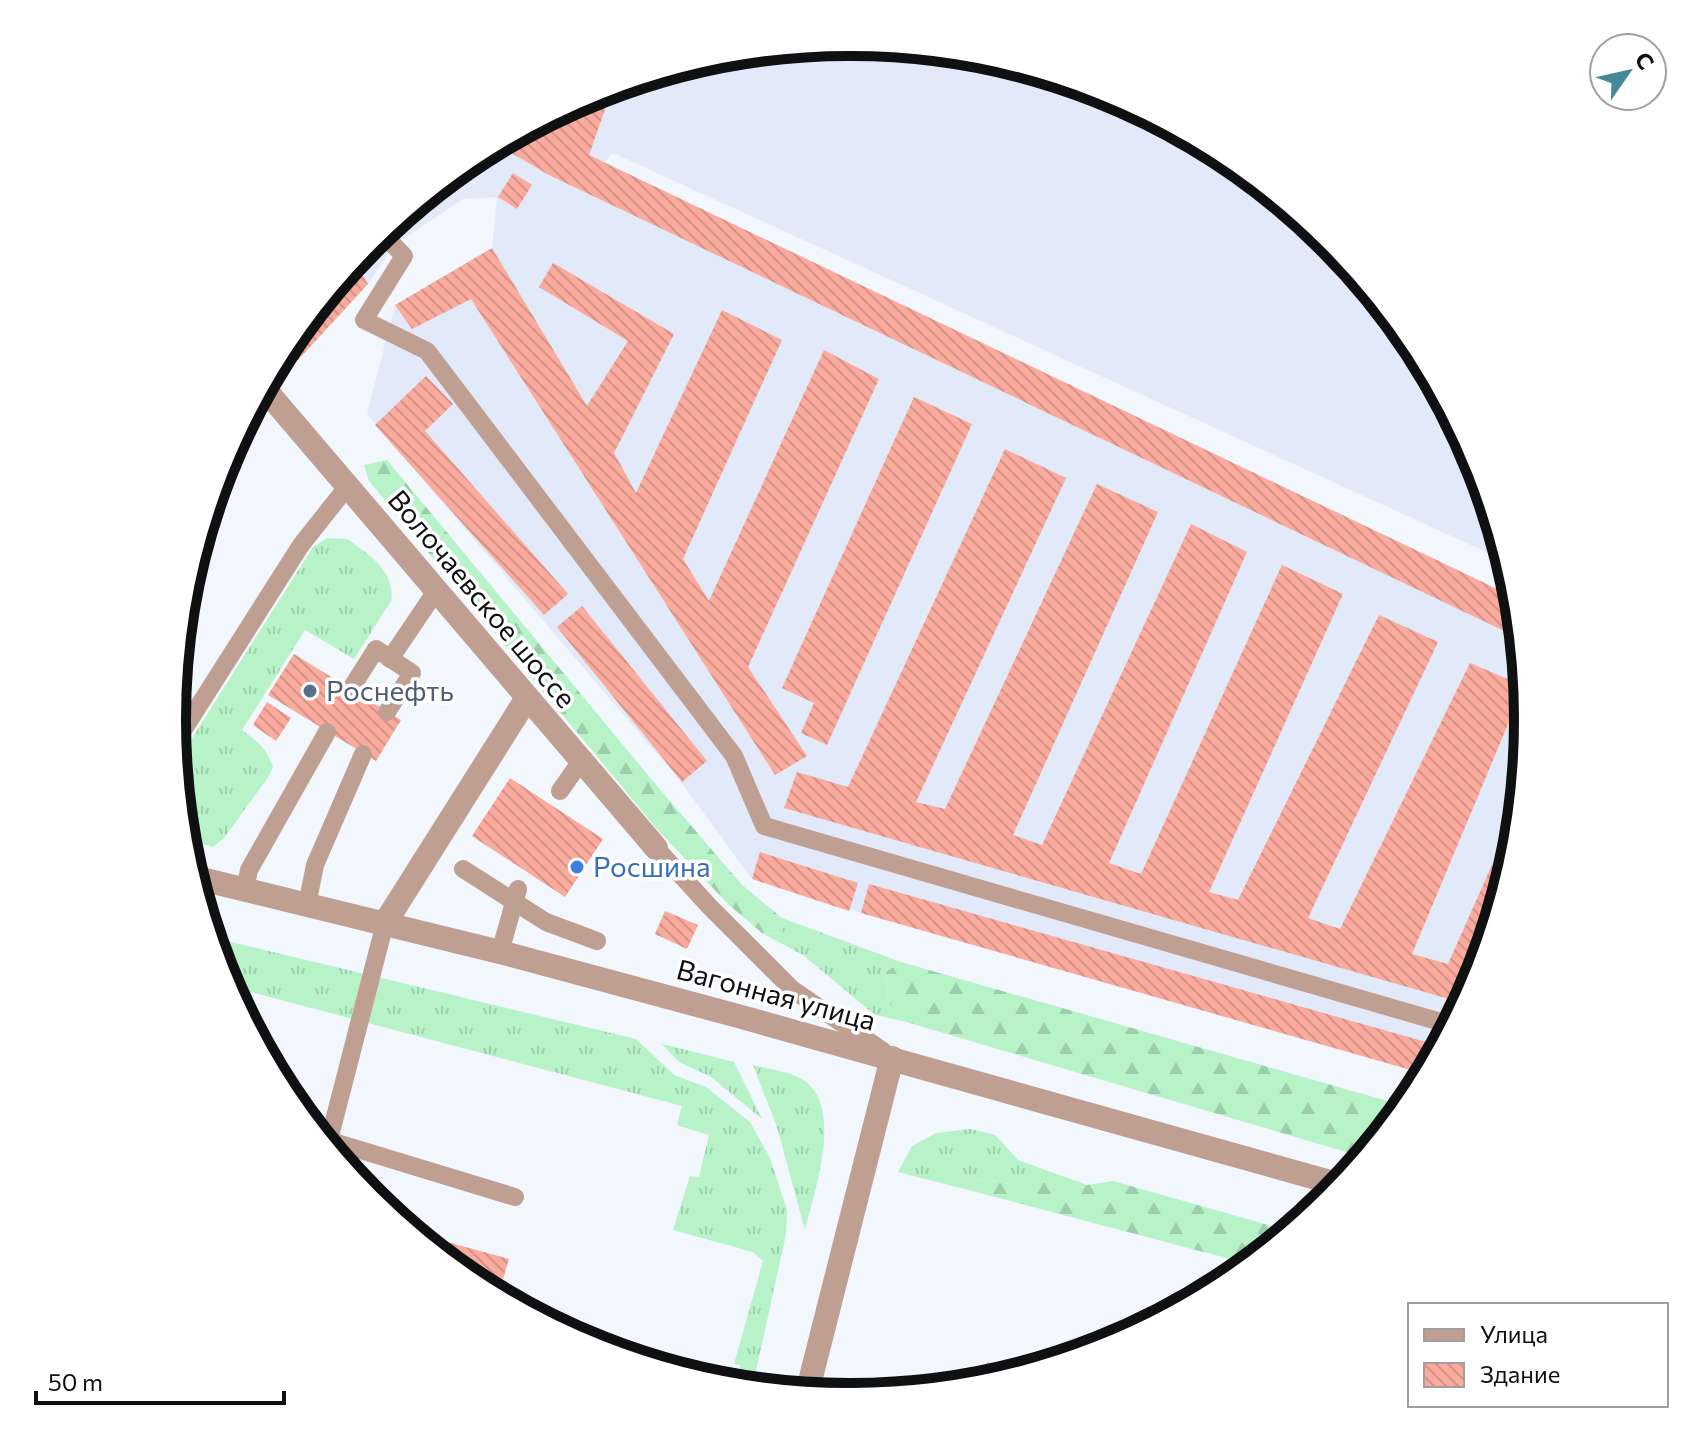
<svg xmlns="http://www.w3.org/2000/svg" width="1700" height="1439" viewBox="0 0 1700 1439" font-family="Commissioner,sans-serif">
  <defs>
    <pattern id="grass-tufts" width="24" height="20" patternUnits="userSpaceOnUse" patternTransform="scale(2)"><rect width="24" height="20" fill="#b8f2c8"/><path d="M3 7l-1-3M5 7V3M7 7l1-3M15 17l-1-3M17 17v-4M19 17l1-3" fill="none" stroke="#9dceab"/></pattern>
    <pattern id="forest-firs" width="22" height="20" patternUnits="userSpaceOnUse" patternTransform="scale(2)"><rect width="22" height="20" fill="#b8f2c8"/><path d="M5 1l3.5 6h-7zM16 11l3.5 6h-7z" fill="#9dceab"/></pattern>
    <pattern id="building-back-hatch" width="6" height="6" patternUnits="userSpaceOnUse" patternTransform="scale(2)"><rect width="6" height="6" fill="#faab9d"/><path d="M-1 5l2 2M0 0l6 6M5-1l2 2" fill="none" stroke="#d59286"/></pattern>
  </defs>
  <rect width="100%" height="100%" fill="#f2f6fd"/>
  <polygon fill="#e2e9f8" points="850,42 983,55 1110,94 1227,156 1329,241 1414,343 1476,461 1506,561 613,153 604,163 1516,598 1527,720 1514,852 1476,979 1425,1074 861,913 752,879 681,782 367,414 395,305 492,248 497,197 463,199 394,245 368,284 298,360 285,347 371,240 474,156 591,93 718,55"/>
  <g fill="url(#grass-tufts)">
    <path d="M327 538C333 539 342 538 347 539 351 541 355 545 358 547 377 560 395 577 391 601L354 659 305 630 242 730C258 742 266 747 273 767L269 776 224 838 213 847 184 839 177 762 313 547Z"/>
    <polygon points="782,918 901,962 886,973 888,1001 903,1021 875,1015 803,955 762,933 782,934"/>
    <polygon points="218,939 636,1039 674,1075 706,1087 750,1122 770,1158 787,1210 786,1234 754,1380 748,1370 740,1370 740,1365 734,1364 763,1261 753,1252 673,1230 690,1176 699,1177 709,1135 677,1125 682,1106 228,986 213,944"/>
    <polygon points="662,1044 734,1062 762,1119 711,1077 679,1062"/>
    <path d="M753 1065C769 1069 793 1072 806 1082 843 1111 814 1192 805 1230L777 1127Z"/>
    <polygon points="971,1129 995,1135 1018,1160 1087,1185 1072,1191 1038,1181 1020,1185 973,1179 965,1189 898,1172 912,1146 936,1133"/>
  </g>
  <g fill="url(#forest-firs)">
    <polygon points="387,460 652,780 742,885 782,918 783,934 762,933 728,904 657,829 369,481 364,465"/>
    <polygon points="901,962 1405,1106 1363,1157 903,1021 888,1001 886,972"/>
    <polygon points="973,1179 1019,1185 1038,1181 1072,1191 1087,1185 1113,1181 1290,1231 1249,1264 965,1189"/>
  </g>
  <g fill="url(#building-back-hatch)">
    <polygon points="597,92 609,98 589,155 1516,598 1519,638 549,175 496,144"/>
    <polygon points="513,173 532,185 517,209 498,197"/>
    <polygon points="492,248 587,406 628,341 539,287 553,263 674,334 614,453 636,493 722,310 782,340 683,559 709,601 824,350 879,379 748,667 807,756 775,775 471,299 412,329 395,305"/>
    <polygon points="354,261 368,284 298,360 285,346 287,343"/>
    <polygon points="426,376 453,404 425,431 568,594 544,615 375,425"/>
    <polygon points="914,397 972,424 827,745 801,733 814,703 782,688"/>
    <polygon points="1005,449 1066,478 916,802 945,809 1097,484 1158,512 1013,835 1042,845 1191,524 1247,552 1109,863 1141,874 1282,565 1343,594 1209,892 1238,900 1379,615 1438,642 1308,918 1340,929 1470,663 1524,686 1412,954 1448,964 1519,804 1514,852 1476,979 1463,1003 784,808 797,772 848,787"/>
    <polygon points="582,606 707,761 682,782 557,627"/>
    <polygon points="294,654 401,720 376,761 268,695"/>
    <polygon points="267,702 291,718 276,741 253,725"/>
    <polygon points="510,778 603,839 565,897 472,836"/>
    <polygon points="760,852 858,883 849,911 752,879"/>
    <polygon points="869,884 1440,1046 1425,1074 861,913"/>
    <polygon points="665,911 698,925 687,949 655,934"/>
    <polygon points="411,1232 509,1259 498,1296 473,1283"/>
    <polygon points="987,1362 1022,1372 981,1384"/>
  </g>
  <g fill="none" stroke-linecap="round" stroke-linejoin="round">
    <g stroke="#bf9f91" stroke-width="18">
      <polyline points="381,232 404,256 364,320 427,351 734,756 764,826 1451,1025"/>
      <polyline points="390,659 436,591"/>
      <polyline points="350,690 376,649 412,673 387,712"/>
      <polyline points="175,743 301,545 347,487"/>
      <polyline points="560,791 581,761"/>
      <polyline points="656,848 709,906 793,990 883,1051"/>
      <polyline points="463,869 546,922 597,941"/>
      <polyline points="245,889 249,870 327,732"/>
      <polyline points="307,905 315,865 363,754"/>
      <polyline points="500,952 518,889"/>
      <polyline points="321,1138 515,1197"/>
      <polyline points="329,1140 385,923"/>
    </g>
    <g stroke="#bf9f91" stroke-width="24">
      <polyline points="263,387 656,848"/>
      <polyline points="385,923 527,698"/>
    </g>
    <g stroke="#bf9f91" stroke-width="24">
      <polyline points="193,877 500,952 738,1016 1341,1185"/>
      <polyline points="807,1393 892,1058"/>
    </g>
  </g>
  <circle fill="#5c6f8a" stroke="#fff" stroke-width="3" cx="310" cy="691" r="8"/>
  <circle fill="#3f7fe0" stroke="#fff" stroke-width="3" cx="577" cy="867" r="8"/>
  <g text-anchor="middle" stroke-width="7" stroke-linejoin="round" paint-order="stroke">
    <g font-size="28" fill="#0f1012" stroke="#fff">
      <text transform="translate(482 599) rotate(50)" y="10">Волочаевское шоссе</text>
      <text transform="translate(776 995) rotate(15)" y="10">Вагонная улица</text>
    </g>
    <g font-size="28" fill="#4e5e75" stroke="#fff" text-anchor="start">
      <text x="326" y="701">Роснефть</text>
    </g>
    <g font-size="28" fill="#366cbe" stroke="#fff" text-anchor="start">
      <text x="593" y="877">Росшина</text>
    </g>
  </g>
  <path d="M0 0H1700V1439H0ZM849 56H851A663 663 0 0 1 1514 719V720A663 663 0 0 1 851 1383H849A663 663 0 0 1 186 720V719A663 663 0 0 1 849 56Z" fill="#fff" fill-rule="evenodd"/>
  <path fill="none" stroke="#0f1012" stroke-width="10" d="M849 56H851A663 663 0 0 1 1514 719V720A663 663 0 0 1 851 1383H849A663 663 0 0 1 186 720V719A663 663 0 0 1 849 56Z"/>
  <rect x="1408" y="1303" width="260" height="104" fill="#ffffff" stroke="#9f9fa0" stroke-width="2"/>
  <rect x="1424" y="1329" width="40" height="12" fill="#bf9f91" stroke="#9f9fa0" stroke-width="2"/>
  <text x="1480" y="1343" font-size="24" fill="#0f1012">Улица</text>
  <rect x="1424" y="1363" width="40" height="24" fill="url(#building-back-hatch)" stroke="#9f9fa0" stroke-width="2"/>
  <text x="1480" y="1383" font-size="24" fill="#0f1012">Здание</text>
  <g transform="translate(1628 72) rotate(56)"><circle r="38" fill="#ffffff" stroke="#9f9fa0" stroke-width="2"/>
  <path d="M0-6L14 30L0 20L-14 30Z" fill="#468899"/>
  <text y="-12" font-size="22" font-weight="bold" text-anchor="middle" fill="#0f1012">С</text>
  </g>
  <path d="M36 1391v12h248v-12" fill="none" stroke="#0f1012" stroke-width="4"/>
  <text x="48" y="1391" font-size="24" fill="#0f1012" stroke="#ffffff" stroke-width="6" paint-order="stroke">50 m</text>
</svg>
